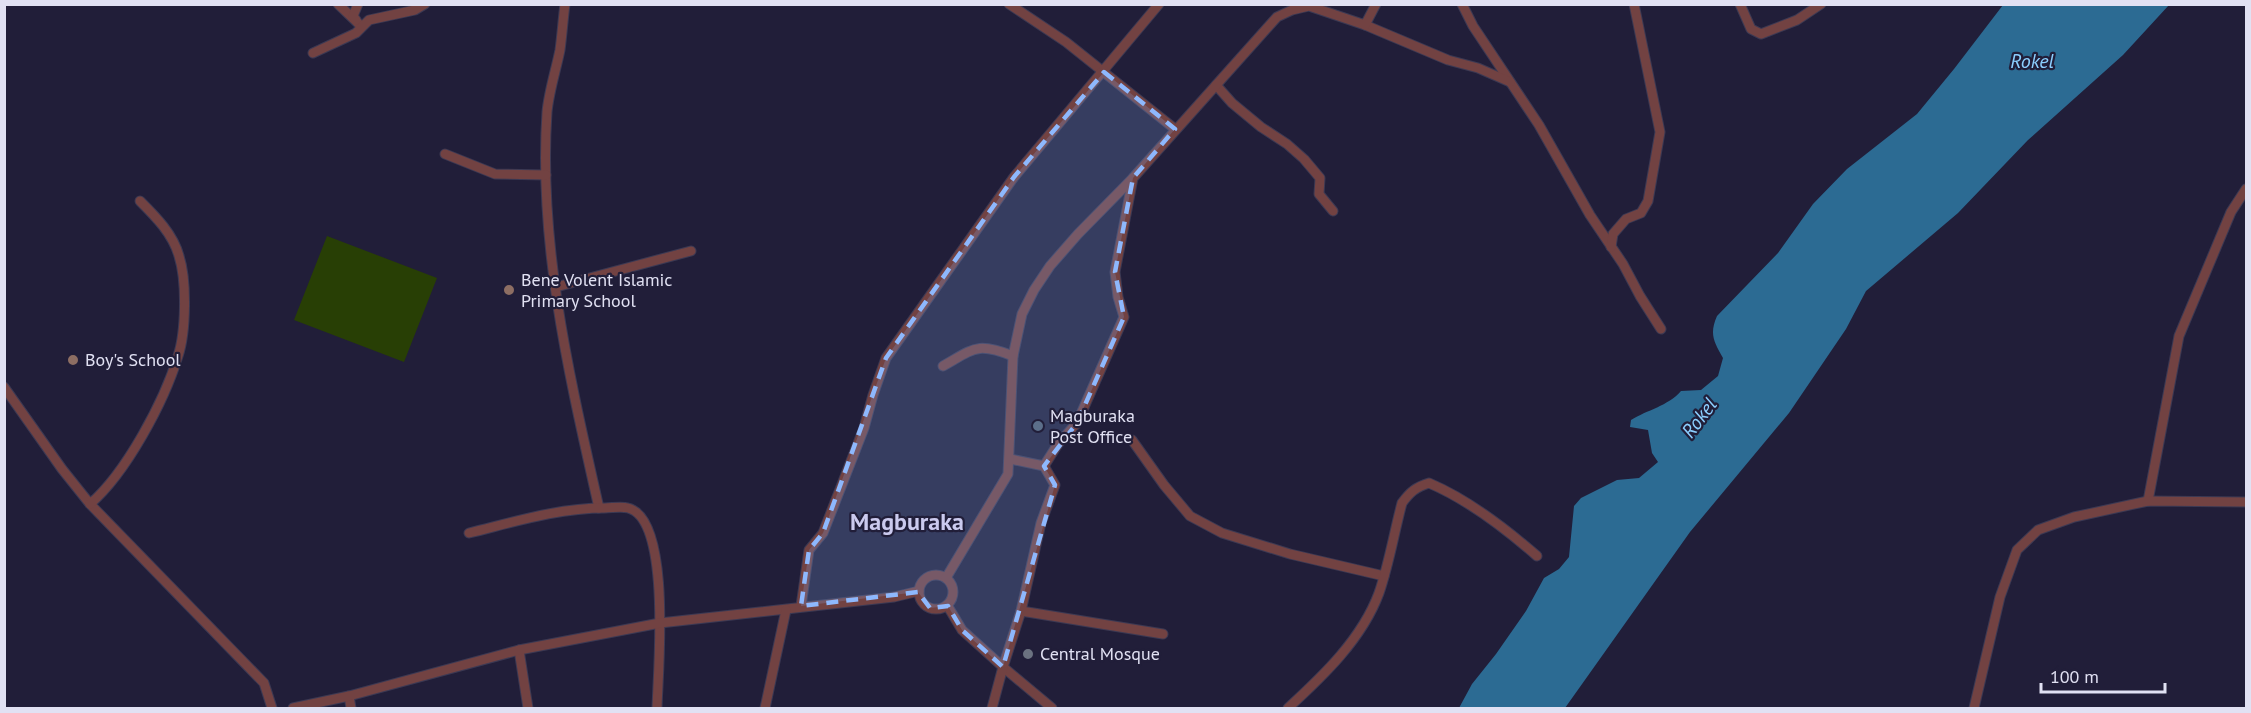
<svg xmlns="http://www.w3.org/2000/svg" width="2251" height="713" viewBox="0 0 2251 713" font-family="'PT Sans',sans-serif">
  <rect width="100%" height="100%" fill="#211e39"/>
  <polygon fill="#283f05" points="327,236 437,278 404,362 294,320"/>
  <path fill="#2c6b93" d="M2003 5H2169L2123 55 2028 140 1958 213 1866 291 1846 329 1789 413 1690 532 1565 708H1459L1472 684 1496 654 1526 611 1544 578 1559 569 1569 557 1574 506 1581 498 1617 480 1639 478 1658 462 1652 453 1648 430 1630 427 1631 420C1647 410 1668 406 1681 391L1701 390 1718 376 1723 358C1714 342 1709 334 1717 316L1778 253 1813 204 1847 169 1917 114 1954 69Z"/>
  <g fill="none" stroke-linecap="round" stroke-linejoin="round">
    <g stroke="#3c3953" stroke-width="11">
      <g id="minor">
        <polyline points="338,4 361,26"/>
        <path d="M565 4C563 20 562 35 560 50 556 70 549 91 547 112 538 245 570 379 599 508"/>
        <polyline points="1009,4 1066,42 1175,129"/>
        <polyline points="1462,4 1473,26 1539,125 1590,215 1623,264 1640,296 1661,329"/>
        <polyline points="1740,4 1751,29 1761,34 1797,20 1821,4"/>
        <polyline points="356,20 353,16 358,4"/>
        <polyline points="1365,25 1448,60 1478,68 1510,82"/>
        <polyline points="313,53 356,33 369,20 415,10 425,4"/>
        <polyline points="1216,85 1232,103 1261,127 1287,144 1304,159 1320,178 1319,194 1333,211"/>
        <polyline points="445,154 495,174 546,175"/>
        <polyline points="1611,247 1613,234 1626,219 1641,213 1648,201 1660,132 1634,4"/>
        <polyline points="556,287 691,251"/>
        <path d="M943 366C975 348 977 342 1013 356"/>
        <polyline points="4,387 62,469 90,504 264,683 272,708"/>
        <polyline points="1132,440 1164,485 1190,516 1222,533 1290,554 1384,576"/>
        <polyline points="1010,459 1044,466 1058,444 1077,423 1124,317 1118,297 1115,272 1133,178"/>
        <polyline points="1044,466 1055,485 1041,523 1021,611 1003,667 1052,708"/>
        <polyline points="2148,501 2179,336 2231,212 2246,189"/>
        <path d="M90 504C126 473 164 402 178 356 186 332 187 281 179 256 173 234 156 217 140 201"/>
        <path d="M469 533C514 522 558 508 605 508 612 508 621 506 628 508 672 519 658 671 657 708"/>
        <circle cx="936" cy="592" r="17"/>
        <polyline points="946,578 1008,474 1013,356 1022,314 1034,290 1050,266 1078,234 1133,178 1277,17 1292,10 1309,6 1365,25 1376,4"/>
        <polyline points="947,605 962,630 1003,667 992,708"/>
        <polyline points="801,606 809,550 823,533 864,428 873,395 886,358 1014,177 1159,4"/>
        <polyline points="1021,611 1163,634"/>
        <polyline points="519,650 528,708"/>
        <polyline points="349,696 351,708"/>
        <polyline points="293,708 349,696 519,650 660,623 894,597 919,591"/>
        <polyline points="765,708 786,610"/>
        <path d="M1288 708C1323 676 1362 639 1379 593 1389 564 1394 533 1402 503 1410 492 1416 487 1429 483 1469 500 1505 528 1537 556"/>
        <polyline points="1974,708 2000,597 2017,550 2038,530 2074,517 2148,501 2246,502"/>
      </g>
    </g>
    <use href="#minor" stroke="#724242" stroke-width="9"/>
  </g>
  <path fill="#8eb8fd" fill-opacity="0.2" stroke="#8eb8fd" stroke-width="4.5" stroke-dasharray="12 8" stroke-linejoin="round" d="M1104 72 1175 129 1133 178 1115 272 1124 317 1077 423 1044 466 1055 485 1003 667 962 630 948 606 930 608 918 592 801 606 809 550 823 533 886 358 1014 177Z"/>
  <g fill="#8d6e63" stroke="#211e39" stroke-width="2">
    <circle cx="509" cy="290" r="6"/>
    <circle cx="73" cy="360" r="6"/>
  </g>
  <circle fill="#5c6f8a" stroke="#211e39" stroke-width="2" cx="1038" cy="426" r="6"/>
  <circle fill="#6b7280" stroke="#211e39" stroke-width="2" cx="1028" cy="654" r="6"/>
  <g text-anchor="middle" stroke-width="4.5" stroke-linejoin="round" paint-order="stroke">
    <g font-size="18" fill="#e1e1f3" stroke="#211e39" text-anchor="start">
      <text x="521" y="286">Bene Volent Islamic<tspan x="521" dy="21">Primary School</tspan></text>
      <text x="85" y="366">Boy's School</text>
      <text x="1050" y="422">Magburaka<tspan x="1050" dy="21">Post Office</tspan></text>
      <text x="1040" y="660">Central Mosque</text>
    </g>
    <g font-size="20" font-style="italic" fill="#8ccfff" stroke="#211e39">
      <text x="2032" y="68">Rokel</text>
      <text transform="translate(1699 418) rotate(-53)" y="7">Rokel</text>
    </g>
    <g font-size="24" font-weight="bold" fill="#cbcaee" stroke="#211e39">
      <text x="907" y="530">Magburaka</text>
    </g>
  </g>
  <rect width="2251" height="713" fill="none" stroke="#e1e1f3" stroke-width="12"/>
  <path d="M2041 683v9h124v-9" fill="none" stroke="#e1e1f3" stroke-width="3"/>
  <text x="2050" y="683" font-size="18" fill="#e1e1f3" stroke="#211e39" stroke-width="4.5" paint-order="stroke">100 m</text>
</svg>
